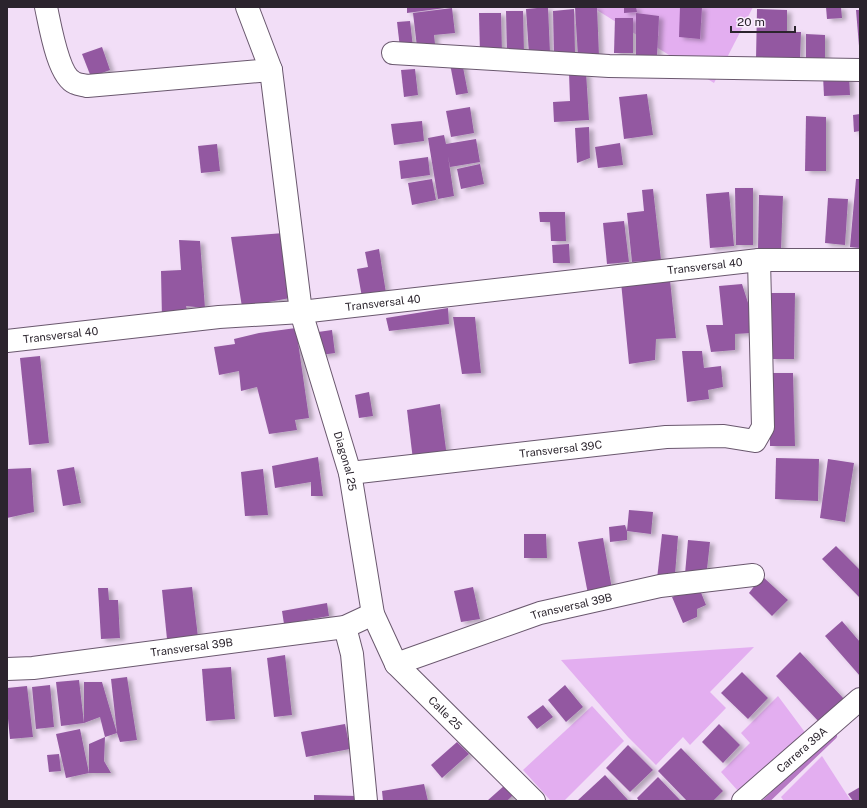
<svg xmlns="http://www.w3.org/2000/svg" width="867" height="808" viewBox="0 0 867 808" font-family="'Public Sans',sans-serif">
  <defs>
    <filter id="shadow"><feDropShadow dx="4.5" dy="2.5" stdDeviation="2" flood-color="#0004"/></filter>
  </defs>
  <rect width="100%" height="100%" fill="#f2def7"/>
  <g fill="#e3aef0">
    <polygon points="592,7 753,7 714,83"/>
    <polygon points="754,647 710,692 726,708 690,745 683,737 656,765 628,737 561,660"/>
    <polygon points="778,696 807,735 739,792 721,772 750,743 741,733"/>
    <polygon points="592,706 624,741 564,801 551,801 523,770"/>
    <polygon points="822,756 851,801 784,801 781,797"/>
  </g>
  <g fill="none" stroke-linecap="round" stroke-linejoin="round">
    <polyline stroke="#b679c4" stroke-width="6" points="766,801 834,736"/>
  </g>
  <g fill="#9359a1" filter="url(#shadow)">
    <polygon points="407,7 445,7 445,8 407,13"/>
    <polygon points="548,7 550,53 529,54 526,9"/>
    <polygon points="575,7 597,7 599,56 578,57"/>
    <polygon points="624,7 636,7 637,12 624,13"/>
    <polygon points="680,7 702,7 700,39 679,37"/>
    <polygon points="826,7 841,7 842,18 827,19"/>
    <polygon points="452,8 455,33 434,35 435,44 417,47 413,13"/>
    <polygon points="574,9 575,53 554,54 553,11"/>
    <polygon points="757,9 787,10 787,32 801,32 800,60 756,59"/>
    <polygon points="856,10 860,10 860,46 859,46"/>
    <polygon points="506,11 523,11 524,53 507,53"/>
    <polygon points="479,13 501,13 502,53 480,53"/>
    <polygon points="636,13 659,16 657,56 636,55"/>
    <polygon points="615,18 633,18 633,53 614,53"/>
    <polygon points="410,21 413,47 400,48 397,22"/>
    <polygon points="806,34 825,35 825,63 806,63"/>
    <polygon points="102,47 110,70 91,77 82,54"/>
    <polygon points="462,62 468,93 456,95 450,64"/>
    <polygon points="415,69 418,95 404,97 401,70"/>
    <polygon points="586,72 589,120 554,122 553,102 570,101 569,73"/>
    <polygon points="849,75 850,95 824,96 823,76"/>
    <polygon points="647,94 653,135 624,139 619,97"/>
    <polygon points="470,107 474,133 451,137 446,111"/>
    <polygon points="860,114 860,131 854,132 853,115"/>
    <polygon points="806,116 826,117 826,171 805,171"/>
    <polygon points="422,121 424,141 394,145 391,124"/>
    <polygon points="589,127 590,158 577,163 575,128"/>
    <polygon points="444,135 446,144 476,139 480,162 450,167 448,156 454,196 438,199 428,138"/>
    <polygon points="620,143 623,165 598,168 595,147"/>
    <polygon points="217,144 220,171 201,173 198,146"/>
    <polygon points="428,157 430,175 401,179 399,161"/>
    <polygon points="480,164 484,184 461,189 457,169"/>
    <polygon points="432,179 436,200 412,205 408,183"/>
    <polygon points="856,179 860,179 860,248 850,247"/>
    <polygon points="735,188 753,188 753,245 736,245"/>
    <polygon points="653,189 661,260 632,262 627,213 644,211 642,190"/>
    <polygon points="729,192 734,246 710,248 706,194"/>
    <polygon points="759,195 783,196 781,250 758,249"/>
    <polygon points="828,198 848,199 845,245 825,243"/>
    <polygon points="539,212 565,212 566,241 551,241 550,222 540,222"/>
    <polygon points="624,221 629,262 607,264 603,223"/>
    <polygon points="284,233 290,298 242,307 231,237"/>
    <polygon points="179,240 200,241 205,308 186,306 189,316 162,319 161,271 181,270"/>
    <polygon points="569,244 570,263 553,263 552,245"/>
    <polygon points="379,249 387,299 363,303 357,269 368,267 365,252"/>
    <polygon points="670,280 676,338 656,339 655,360 629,364 621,282"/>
    <polygon points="742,284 749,306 751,333 735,334 735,350 711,352 706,325 723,325 719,286"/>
    <polygon points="770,293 795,293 794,359 770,359"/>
    <polygon points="448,308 449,324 389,331 386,318"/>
    <polygon points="453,317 475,317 481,373 462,374"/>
    <polygon points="296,328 309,418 295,420 297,430 269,434 257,387 241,391 239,371 219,375 214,347 235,344 234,339 259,333"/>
    <polygon points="332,330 335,353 321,355 318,332"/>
    <polygon points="682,351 702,351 704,368 721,366 723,387 708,390 709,399 687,402"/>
    <polygon points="40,356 49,443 29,445 20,358"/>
    <polygon points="769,373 793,373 795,446 770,446"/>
    <polygon points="369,392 373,416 359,418 355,395"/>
    <polygon points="440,404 447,457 413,460 407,410"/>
    <polygon points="318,457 323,496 311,496 311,482 275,488 272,466"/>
    <polygon points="776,458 819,459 818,501 775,499"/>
    <polygon points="828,459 854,463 845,522 820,518"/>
    <polygon points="74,467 81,503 63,506 57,470"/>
    <polygon points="31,468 34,512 7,518 7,469"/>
    <polygon points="263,469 268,515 245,516 241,472"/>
    <polygon points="629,510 653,512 651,534 627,531 627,540 610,542 609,527 625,525 627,531"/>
    <polygon points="524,534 546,534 547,558 524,558"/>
    <polygon points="662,534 678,536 675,575 657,579"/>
    <polygon points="603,538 612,589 588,594 578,542"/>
    <polygon points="688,540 710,542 707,569 685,574"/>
    <polygon points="836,546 860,570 860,598 822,559"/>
    <polygon points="762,576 788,600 772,616 749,593"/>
    <polygon points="192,587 198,637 167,639 162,590"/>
    <polygon points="473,587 480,619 461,622 454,591"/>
    <polygon points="98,588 108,588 109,600 118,600 120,638 101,639"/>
    <polygon points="690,590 700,590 706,605 697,609 697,617 683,623 672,597"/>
    <polygon points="327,603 329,616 284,624 282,611"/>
    <polygon points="842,621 860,642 860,676 825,636"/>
    <polygon points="800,652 845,700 820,723 776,676"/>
    <polygon points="285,655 292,715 274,717 267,658"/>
    <polygon points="231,667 235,719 206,721 202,669"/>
    <polygon points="742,672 768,698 748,719 721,693"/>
    <polygon points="127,677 137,740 120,742 117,733 111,679"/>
    <polygon points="79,680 84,723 84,682 102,682 117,733 105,737 100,717 84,723 61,726 56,682"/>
    <polygon points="50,685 54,727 36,729 32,687"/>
    <polygon points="565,685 583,707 566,722 548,700"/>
    <polygon points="27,686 33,737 10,739 7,709 7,688"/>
    <polygon points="543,705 553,717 537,729 527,717"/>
    <polygon points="345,724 350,749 306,757 301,732"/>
    <polygon points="719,724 740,745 723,763 702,742"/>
    <polygon points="80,729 89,773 89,744 105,737 104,761 111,773 89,773 66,778 56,734"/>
    <polygon points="457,742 469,754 442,778 431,765"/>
    <polygon points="628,745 653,770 630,792 606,768"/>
    <polygon points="681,748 723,791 713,801 687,801 658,771"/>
    <polygon points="59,754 61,771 49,772 47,755"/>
    <polygon points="605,775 629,801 577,801"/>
    <polygon points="658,777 681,801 639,801 637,798"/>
    <polygon points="424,784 428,801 383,801 382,791"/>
    <polygon points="505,785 513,795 507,801 487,801"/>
    <polygon points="860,787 860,801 853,801 848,794"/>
    <polygon points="314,795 357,796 357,801 314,801"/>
  </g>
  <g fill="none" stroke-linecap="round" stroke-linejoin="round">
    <g stroke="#6a586e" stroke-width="24">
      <g id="minor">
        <path d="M46 7C50 25 58 76 75 83 79 85 84 85 87 86L271 70"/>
        <path id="s1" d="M247 7 271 70 301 312 350 473 373 614 396 664 534 801"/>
        <polyline points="393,53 609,66 860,70"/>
        <path id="s2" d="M7 341 219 317 301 312 759 260H860"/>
        <path id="s3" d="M350 473 666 437 724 436 755 441 763 427 759 260"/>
        <polyline points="345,627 352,654 366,801"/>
        <path id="s4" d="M396 664 540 613 660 586 753 575"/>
        <path id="s5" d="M7 669 33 668 345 627 373 614"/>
        <path id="s6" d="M743 801 860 699"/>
      </g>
    </g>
    <use href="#minor" stroke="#fff" stroke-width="22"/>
  </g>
  <g text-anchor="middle" stroke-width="4" stroke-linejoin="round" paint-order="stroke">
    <g font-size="11" fill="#2b242d" stroke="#faeefd">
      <text dy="4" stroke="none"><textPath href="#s2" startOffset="702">Transversal 40</textPath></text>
      <text dy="4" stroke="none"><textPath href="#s2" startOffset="378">Transversal 40</textPath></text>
      <text dy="4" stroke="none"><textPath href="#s2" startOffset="54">Transversal 40</textPath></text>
      <text dy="4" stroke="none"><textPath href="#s3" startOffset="212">Transversal 39C</textPath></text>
      <text dy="4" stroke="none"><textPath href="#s1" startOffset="467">Diagonal 25</textPath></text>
      <text dy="4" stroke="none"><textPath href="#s4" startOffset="185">Transversal 39B</textPath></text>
      <text dy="4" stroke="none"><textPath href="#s5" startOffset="186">Transversal 39B</textPath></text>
      <text dy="4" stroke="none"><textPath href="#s1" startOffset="747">Calle 25</textPath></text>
      <text dy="4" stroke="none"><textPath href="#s6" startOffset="78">Carrera 39A</textPath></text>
    </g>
  </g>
  <rect width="867" height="808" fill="none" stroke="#2b242d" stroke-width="16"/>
  <path d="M731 26v6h64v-6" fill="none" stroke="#2b242d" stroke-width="2"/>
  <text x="737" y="26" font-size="12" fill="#2b242d" stroke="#faeefd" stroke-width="3" paint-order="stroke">20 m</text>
</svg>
